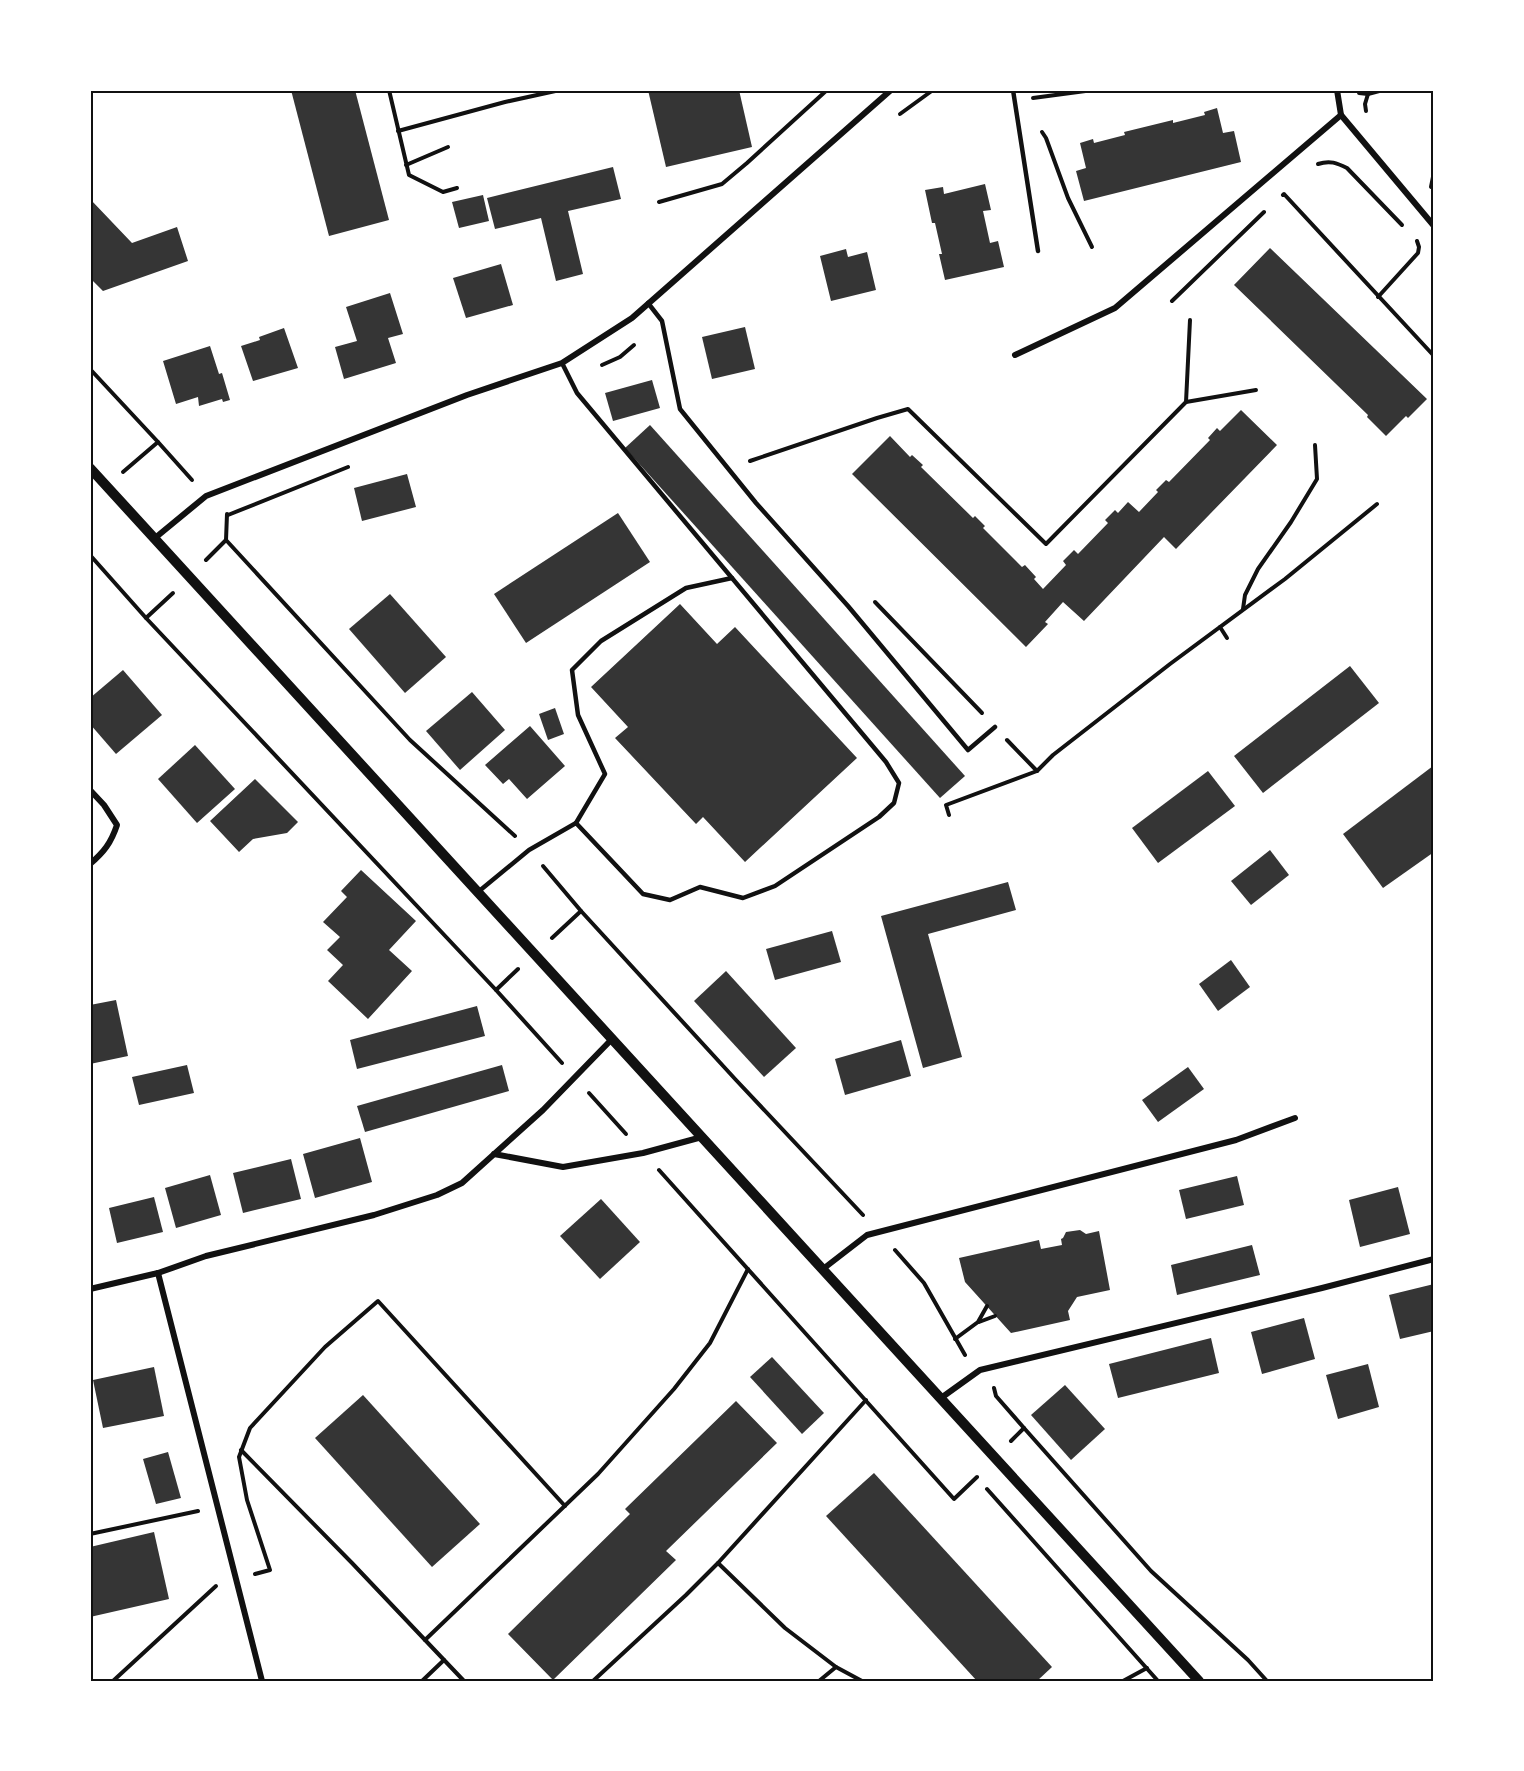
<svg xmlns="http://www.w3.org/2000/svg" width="1524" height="1771" viewBox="0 0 1524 1771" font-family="'Nunito Sans',sans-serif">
  <rect width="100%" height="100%" fill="#fff"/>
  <g fill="#353535">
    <polygon points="291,90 355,90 389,220 329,236"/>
    <polygon points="648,90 739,90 752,147 666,167"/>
    <polygon points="1217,108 1223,133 1234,131 1241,162 1084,201 1076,171 1086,168 1080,143 1093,139 1094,143 1125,135 1124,132 1173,120 1173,123 1205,115 1204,112"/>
    <polygon points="613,167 621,199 568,211 583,274 556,281 541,218 495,229 487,198"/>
    <polygon points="985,184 991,210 983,211 990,243 998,241 1004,267 945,280 939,254 942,254 935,223 932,223 925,190 943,187 944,194"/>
    <polygon points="483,195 489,221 459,228 452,202"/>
    <polygon points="91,200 132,243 177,227 188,261 103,291 90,278 90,201"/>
    <polygon points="1270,248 1427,399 1408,418 1406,416 1386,436 1367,417 1368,415 1234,285"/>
    <polygon points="846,249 848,257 867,252 876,290 831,301 820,256"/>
    <polygon points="501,264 513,305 466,318 453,278"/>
    <polygon points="390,293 403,334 388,338 396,363 344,379 335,347 357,341 346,307"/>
    <polygon points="745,327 755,369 712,379 702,337"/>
    <polygon points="284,328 298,368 253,381 241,346 260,340 259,337"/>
    <polygon points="210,346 219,374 222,373 230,400 223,402 222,399 199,406 198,397 176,404 163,361"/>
    <polygon points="652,380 660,408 613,421 605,393"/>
    <polygon points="1241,410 1277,445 1176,549 1164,537 1084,621 1063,602 1045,622 1048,624 1026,647 852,474 890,436 910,457 912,455 923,465 921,467 973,518 975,516 985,526 983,528 1022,567 1025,565 1036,577 1034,579 1043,589 1066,565 1063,561 1074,550 1078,554 1108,523 1105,520 1115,510 1118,513 1128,502 1139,512 1158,492 1156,490 1166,480 1169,482 1210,440 1208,438 1217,428 1220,431"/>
    <polygon points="650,425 965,776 940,798 625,448"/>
    <polygon points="407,474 416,507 362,521 354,488"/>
    <polygon points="618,513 650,562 526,643 494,594"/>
    <polygon points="390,594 446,657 405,693 349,629"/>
    <polygon points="680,604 717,644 735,627 857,758 745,862 703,817 696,824 615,738 628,727 591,687"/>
    <polygon points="1350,666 1379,703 1263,793 1234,756"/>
    <polygon points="123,670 162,715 116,754 90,724 90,698"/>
    <polygon points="472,692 505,730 460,770 426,731"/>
    <polygon points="555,708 564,734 548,740 539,714"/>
    <polygon points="530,726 565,766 527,799 509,779 503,784 485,765"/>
    <polygon points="195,745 235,789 197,823 158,779"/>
    <polygon points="1433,766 1434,852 1383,888 1343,834"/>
    <polygon points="1208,771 1235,806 1158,863 1132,828"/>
    <polygon points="255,779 298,822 287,833 253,839 239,852 210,821"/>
    <polygon points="1270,850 1289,875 1251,905 1231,881"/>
    <polygon points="361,870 416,921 389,950 412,971 368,1019 328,981 343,965 327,950 340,937 323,922 347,897 341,891"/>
    <polygon points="1008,882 1016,910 928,934 962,1057 923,1068 881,916"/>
    <polygon points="832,931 841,962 775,980 766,949"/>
    <polygon points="1231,960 1250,987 1218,1011 1199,984"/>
    <polygon points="726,971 796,1048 764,1077 694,1001"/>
    <polygon points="116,1000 128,1056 90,1064 90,1005"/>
    <polygon points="477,1006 485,1036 357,1069 350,1040"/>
    <polygon points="901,1040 911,1076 845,1095 835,1059"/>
    <polygon points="187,1065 194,1093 139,1105 132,1077"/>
    <polygon points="502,1065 509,1091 365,1132 357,1106"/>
    <polygon points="1188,1067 1204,1089 1158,1122 1142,1100"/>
    <polygon points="360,1138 372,1182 315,1198 303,1154"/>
    <polygon points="291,1159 301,1199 243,1213 233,1173"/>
    <polygon points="210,1175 221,1215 176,1228 165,1188"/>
    <polygon points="1237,1176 1244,1205 1186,1219 1179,1190"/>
    <polygon points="1398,1187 1410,1234 1360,1247 1349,1200"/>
    <polygon points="154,1197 163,1232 117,1243 109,1208"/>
    <polygon points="601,1199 640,1242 600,1279 560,1236"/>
    <polygon points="1080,1230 1086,1234 1099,1231 1110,1290 1077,1297 1068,1311 1070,1320 1011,1333 965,1282 959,1258 1039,1240 1041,1249 1062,1245 1061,1239 1063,1238 1066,1232"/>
    <polygon points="1252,1245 1260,1275 1177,1295 1171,1265"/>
    <polygon points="1434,1284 1434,1331 1400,1339 1389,1295"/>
    <polygon points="1304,1318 1315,1359 1262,1374 1251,1332"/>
    <polygon points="1211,1338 1219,1373 1118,1398 1109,1364"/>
    <polygon points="772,1357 824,1413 802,1434 750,1377"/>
    <polygon points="1368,1364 1379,1407 1338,1419 1326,1375"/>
    <polygon points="154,1367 164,1416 103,1428 93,1380"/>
    <polygon points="1065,1385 1105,1429 1071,1460 1031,1415"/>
    <polygon points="363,1395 480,1524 432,1567 315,1438"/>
    <polygon points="736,1401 777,1443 666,1551 676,1560 553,1680 508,1634 630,1514 625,1509"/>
    <polygon points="168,1452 181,1498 156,1504 143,1459"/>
    <polygon points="874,1473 1052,1667 1037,1681 977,1681 826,1516"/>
    <polygon points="154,1532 169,1599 90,1617 90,1547"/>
  </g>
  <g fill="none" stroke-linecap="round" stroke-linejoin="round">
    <g stroke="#111" stroke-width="4">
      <polyline points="389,90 409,175 443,192 457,188"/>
      <polyline points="1359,93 1368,94 1383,90"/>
      <polyline points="1033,98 1093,90"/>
      <polyline points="1366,111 1365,104 1368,94"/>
      <polyline points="900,114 933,90"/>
      <polyline points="398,131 505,102 560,90"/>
      <polyline points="1042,132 1046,138 1068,198 1092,247"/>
      <path d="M1318 164C1330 160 1337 163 1347 168L1402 225"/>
      <polyline points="406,165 448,147"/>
      <polyline points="1431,187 1434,172"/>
      <polyline points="1283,195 1284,194 1434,356"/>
      <polyline points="659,202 722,184 747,163 827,90"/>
      <polyline points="1378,297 1418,253 1419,247 1417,241"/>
      <polyline points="1172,301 1264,212"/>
      <polyline points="602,365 620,357 634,345"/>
      <polyline points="90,369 158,442 123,472"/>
      <polyline points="1186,402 1256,390"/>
      <polyline points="158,442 192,480"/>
      <polyline points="750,461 877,418 908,409 1046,544 1186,402 1190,320"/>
      <polyline points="228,515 348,467"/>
      <polyline points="226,540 227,514"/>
      <polyline points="90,555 146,618 173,593"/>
      <polyline points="206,560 226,540 410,740 515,836"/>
      <polyline points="875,602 982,713"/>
      <polyline points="1243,609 1245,595 1258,569 1291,522 1317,479 1315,445"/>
      <polyline points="146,618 496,990"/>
      <polyline points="1220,627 1227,638"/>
      <polyline points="1007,740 1037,771"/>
      <polyline points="949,815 946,805 1037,771 1053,755 1170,664 1285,579 1377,504"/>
      <polyline points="543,866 581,911"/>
      <polyline points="552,938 581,911 736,1080 863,1215"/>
      <polyline points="518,969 496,990 562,1063"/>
      <polyline points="589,1093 626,1134"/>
      <polyline points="659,1170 954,1499 977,1477"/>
      <polyline points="895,1250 924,1283 965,1355"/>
      <polyline points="979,1322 995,1316"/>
      <polyline points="955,1339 978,1322 987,1306"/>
      <polyline points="994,1388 996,1396 1024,1428"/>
      <polyline points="1011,1441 1024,1428 1151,1571 1248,1660 1267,1681"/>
      <polyline points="241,1450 352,1563 464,1681"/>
      <polyline points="987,1489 1158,1681"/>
      <polyline points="90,1534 198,1511"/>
      <polyline points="718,1563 866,1400"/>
      <polyline points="255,1574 270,1570 247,1500 239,1457 250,1428 325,1347 378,1301 565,1506"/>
      <polyline points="425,1640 598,1474 674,1389 710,1343 748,1269"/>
      <polyline points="113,1681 216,1586"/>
      <polyline points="422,1681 444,1660"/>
      <polyline points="593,1681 686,1595 718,1563 785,1628 836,1667 862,1681"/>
      <polyline points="819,1681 836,1667"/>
      <polyline points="1123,1681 1147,1668"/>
    </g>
    <g stroke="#111" stroke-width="4.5">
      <polyline points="1013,90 1038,251"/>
      <polyline points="648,303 662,321 680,409 756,503 848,606 968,750 995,727"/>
      <polyline points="576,823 605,774 578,715 572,670 601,641 686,588 732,578"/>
      <polyline points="478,892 529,850 576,823 643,894 670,900 700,887 743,898 775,886 879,817 894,803 899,783 886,762 577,393 562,363"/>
    </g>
    <g stroke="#111" stroke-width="6">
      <polyline points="1337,90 1341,115 1434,226"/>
      <polyline points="1015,355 1115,308 1341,115"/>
      <polyline points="155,538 206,496 467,395 562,363 632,318 891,90"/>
      <path d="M90 790 104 805 117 825C111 843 104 852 90 864"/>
      <polyline points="494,1154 563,1167 643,1153 702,1137"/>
      <polyline points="823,1269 867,1235 1236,1140 1295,1118"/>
      <polyline points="158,1273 262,1681"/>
      <polyline points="90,1289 158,1273 206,1256 374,1215 437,1195 462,1183 543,1110 612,1039"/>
      <polyline points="941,1398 980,1370 1322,1288 1434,1259"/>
    </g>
    <polyline stroke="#111" stroke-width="10" points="90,468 1199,1681"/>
  </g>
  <rect width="1524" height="1771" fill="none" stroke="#ffffff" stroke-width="183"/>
  <rect x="92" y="92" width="1340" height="1588" fill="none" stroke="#111" stroke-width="2"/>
</svg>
